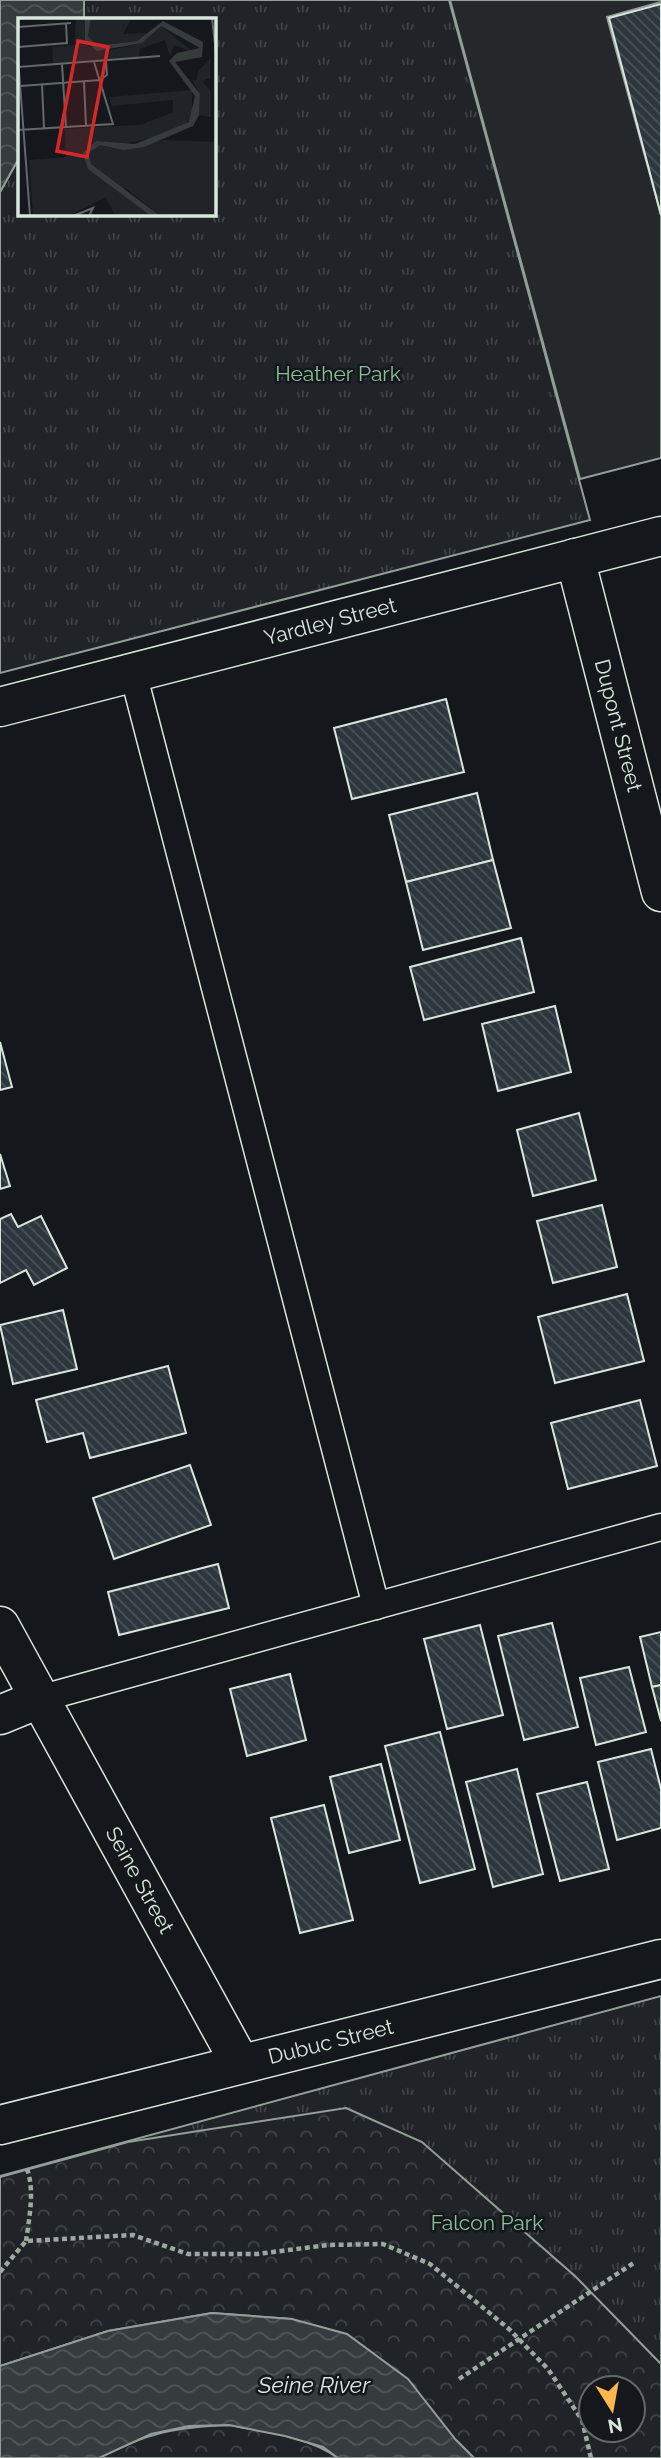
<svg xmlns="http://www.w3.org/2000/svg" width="661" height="2458" viewBox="0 0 661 2458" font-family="Raleway,sans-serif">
  <defs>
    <pattern id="grass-tufts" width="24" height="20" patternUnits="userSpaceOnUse" patternTransform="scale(1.75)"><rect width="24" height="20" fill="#202428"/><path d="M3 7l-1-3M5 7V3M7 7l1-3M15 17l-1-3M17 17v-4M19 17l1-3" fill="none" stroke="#404447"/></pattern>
    <pattern id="forest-crowns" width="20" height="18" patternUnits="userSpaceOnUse" patternTransform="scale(1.75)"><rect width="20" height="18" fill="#202428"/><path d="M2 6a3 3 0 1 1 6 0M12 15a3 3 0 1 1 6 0" fill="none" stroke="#404447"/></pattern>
    <pattern id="water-waves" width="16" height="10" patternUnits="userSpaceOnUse" patternTransform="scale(1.75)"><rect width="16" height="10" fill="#363b3e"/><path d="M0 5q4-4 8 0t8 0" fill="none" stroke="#525759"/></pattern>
    <pattern id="building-back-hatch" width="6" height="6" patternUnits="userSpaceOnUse" patternTransform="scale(1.75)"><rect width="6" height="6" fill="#2c363c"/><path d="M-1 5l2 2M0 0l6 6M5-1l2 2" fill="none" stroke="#4a5358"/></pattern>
  </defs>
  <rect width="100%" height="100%" fill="#14181c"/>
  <g fill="url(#grass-tufts)" stroke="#939e99" stroke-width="2">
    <polygon points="0,0 449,0 590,520 0,673 0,192 19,158 19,214 214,214 214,19 19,19"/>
    <polygon points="661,1996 661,2383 633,2388 591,2388 108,2331 0,2366 0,2176"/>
  </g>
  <g fill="url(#forest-crowns)" stroke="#939e99" stroke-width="2" fill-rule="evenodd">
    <path d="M346 2108 422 2142 575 2276 661 2364V2458H474L456 2440 292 2319 212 2313 108 2331 0 2366V2177L128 2142ZM591 2388H633V2430H591Z"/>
    <path d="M229 2425C266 2432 307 2436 338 2458H99C146 2433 176 2427 229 2425Z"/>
  </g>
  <polygon fill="#24282b" stroke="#939e99" stroke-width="2" points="450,0 661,0 661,2 607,17 661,215 661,458 580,479"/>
  <g fill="url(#water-waves)" stroke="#939e99" stroke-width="2">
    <polygon points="0,0 84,0 84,19 19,19 19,158 0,192"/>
    <polygon points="212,2313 292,2319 347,2334 408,2379 456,2440 474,2458 338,2458 323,2447 285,2436 229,2425 189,2426 151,2434 99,2458 0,2458 0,2366 108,2331"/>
  </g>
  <g fill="url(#building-back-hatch)" stroke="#d8e6dc" stroke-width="2">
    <polygon points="661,4 661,215 609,18"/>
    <polygon points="446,699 464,772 352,799 334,728"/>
    <polygon points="477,793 493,860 406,882 389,815"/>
    <polygon points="493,860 511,928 423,950 406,882"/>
    <polygon points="521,938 534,992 424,1020 410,967"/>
    <polygon points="555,1006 571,1072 498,1091 482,1024"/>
    <polygon points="0,1042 12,1087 0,1090"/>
    <polygon points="579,1113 596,1180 533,1196 517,1130"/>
    <polygon points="0,1154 10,1186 0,1189"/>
    <polygon points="602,1205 617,1267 553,1283 537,1221"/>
    <polygon points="11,1214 18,1227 41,1216 67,1268 34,1285 26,1270 0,1283 0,1219"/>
    <polygon points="627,1294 644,1361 555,1383 538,1317"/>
    <polygon points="63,1310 77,1369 13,1384 0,1325"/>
    <polygon points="168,1366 186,1433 90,1458 83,1433 47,1442 36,1400"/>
    <polygon points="640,1400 657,1466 568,1489 551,1423"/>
    <polygon points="190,1465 211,1525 114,1559 93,1498"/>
    <polygon points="218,1564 229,1608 119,1635 108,1592"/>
    <polygon points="552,1623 578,1727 524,1740 498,1636"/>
    <polygon points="480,1625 503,1715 447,1729 424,1639"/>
    <polygon points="661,1632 661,1685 652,1687 640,1637"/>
    <polygon points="629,1667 646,1732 596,1745 580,1678"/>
    <polygon points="290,1674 306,1740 247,1756 230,1689"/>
    <polygon points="661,1685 661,1721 652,1687"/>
    <polygon points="440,1732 475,1869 420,1883 385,1746"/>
    <polygon points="651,1749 661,1789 661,1828 617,1840 598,1762"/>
    <polygon points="381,1764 400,1840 349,1853 330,1777"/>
    <polygon points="517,1769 543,1874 493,1887 466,1782"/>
    <polygon points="587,1782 609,1869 560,1881 537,1794"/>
    <polygon points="324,1805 353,1920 300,1933 271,1818"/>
  </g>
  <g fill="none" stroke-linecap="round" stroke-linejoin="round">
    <g stroke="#d8e6dc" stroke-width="29">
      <g id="service">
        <polyline points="133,673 376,1606"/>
        <polyline points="39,1699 661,1527"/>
      </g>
    </g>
    <g stroke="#d8e6dc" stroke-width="41">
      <g id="minor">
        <path id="s1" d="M575 558 661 892"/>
        <path id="s2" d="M0 707 661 536"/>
        <path id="s3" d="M0 1626 240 2063"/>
        <polyline points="0,1715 39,1699"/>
        <path id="s4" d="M0 2125 661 1959"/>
      </g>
    </g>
    <g stroke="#9da8a2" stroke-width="4.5" stroke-dasharray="5 3.5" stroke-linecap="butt">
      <path d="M26 2241C29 2219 35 2191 27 2169"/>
      <polyline points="0,2272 26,2241 133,2235 188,2254 257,2254 328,2245 383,2244 430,2264 509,2329 548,2369 582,2420 591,2458"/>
      <polyline points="459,2379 635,2262"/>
    </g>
    <use href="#service" stroke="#14181c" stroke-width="26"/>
    <use href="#minor" stroke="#14181c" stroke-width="38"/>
  </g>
  <g text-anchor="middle" stroke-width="5" stroke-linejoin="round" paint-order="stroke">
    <g font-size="21" fill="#8ac095" stroke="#14181c">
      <text x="338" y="381">Heather Park</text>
      <text x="487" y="2230">Falcon Park</text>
    </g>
    <g font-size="21" fill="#d8e6dc" stroke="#14181c">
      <text dy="7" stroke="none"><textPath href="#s2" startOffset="341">Yardley Street</textPath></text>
      <text dy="7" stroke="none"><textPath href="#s1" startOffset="173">Dupont Street</textPath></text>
      <text dy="7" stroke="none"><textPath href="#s3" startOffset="290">Seine Street</textPath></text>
      <text dy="7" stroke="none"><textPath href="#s4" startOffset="341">Dubuc Street</textPath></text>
    </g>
    <g font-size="23" font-style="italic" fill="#d8e6dc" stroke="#14181c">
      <text x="314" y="2393">Seine River</text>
    </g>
  </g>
  <g transform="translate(18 18)">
    <rect width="198" height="198" fill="#14181c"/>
    <path d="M69 26 71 29 121 39 35 45 34 29ZM174 72V100L168 106 149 116 106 126 78 123 66 133 82 127 105 132 145 122 198 124V198H142L107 169 51 198H15L11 142 48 139 47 111 155 105V82L94 88 91 79Z" fill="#202428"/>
    <path d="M58 0H67L71 29 84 34 124 25 143 8 175 34 156 27 152 39 147 22 122 31 121 39 71 41 57 23ZM73 0H114L105 16 129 15 119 23 79 28 70 18ZM193 40 192 60 184 63 193 74V99L181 97 182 76 174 62H179L180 53ZM162 92 169 95 168 106 149 116 100 125 129 104ZM109 150 137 158 133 176 148 198 100 165 97 161ZM89 164 120 184 133 198H97L83 169Z" fill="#202428"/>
    <path d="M67 0H73L70 18 79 28 119 23 145 3 185 24 184 39 157 44 182 76 181 97 175 108 126 129 105 132 82 127 70 135 73 146 142 198H133L70 151 65 135 78 123 117 126 171 104 177 78 151 43 159 35 182 30 143 8 124 25 79 33 67 23Z" fill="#363b3e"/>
    <path fill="none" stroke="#626a69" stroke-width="2" d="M194 0 198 35M0 9 53 5M0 29 49 25 48 6M198 35V122M0 40 12 198M44 46 48 109M0 49 142 38M82 62 89 57 88 44M66 64 68 108M24 67 26 110M3 68 82 62M0 112 95 106 76 44M55 198 75 190 71 198"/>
    <path fill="#d62828" fill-opacity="0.15" stroke="#d62828" stroke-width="3.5" d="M60 23 90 29 69 139 39 133Z"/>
    <rect width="198" height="198" fill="none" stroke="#d8e6dc" stroke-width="3.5"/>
  </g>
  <g transform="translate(612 2409) rotate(169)"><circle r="33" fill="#14181c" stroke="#626a69" stroke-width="2"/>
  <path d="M0-5L12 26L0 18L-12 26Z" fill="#ffb74d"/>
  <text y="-10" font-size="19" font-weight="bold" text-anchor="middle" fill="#d8e6dc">N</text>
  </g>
</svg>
